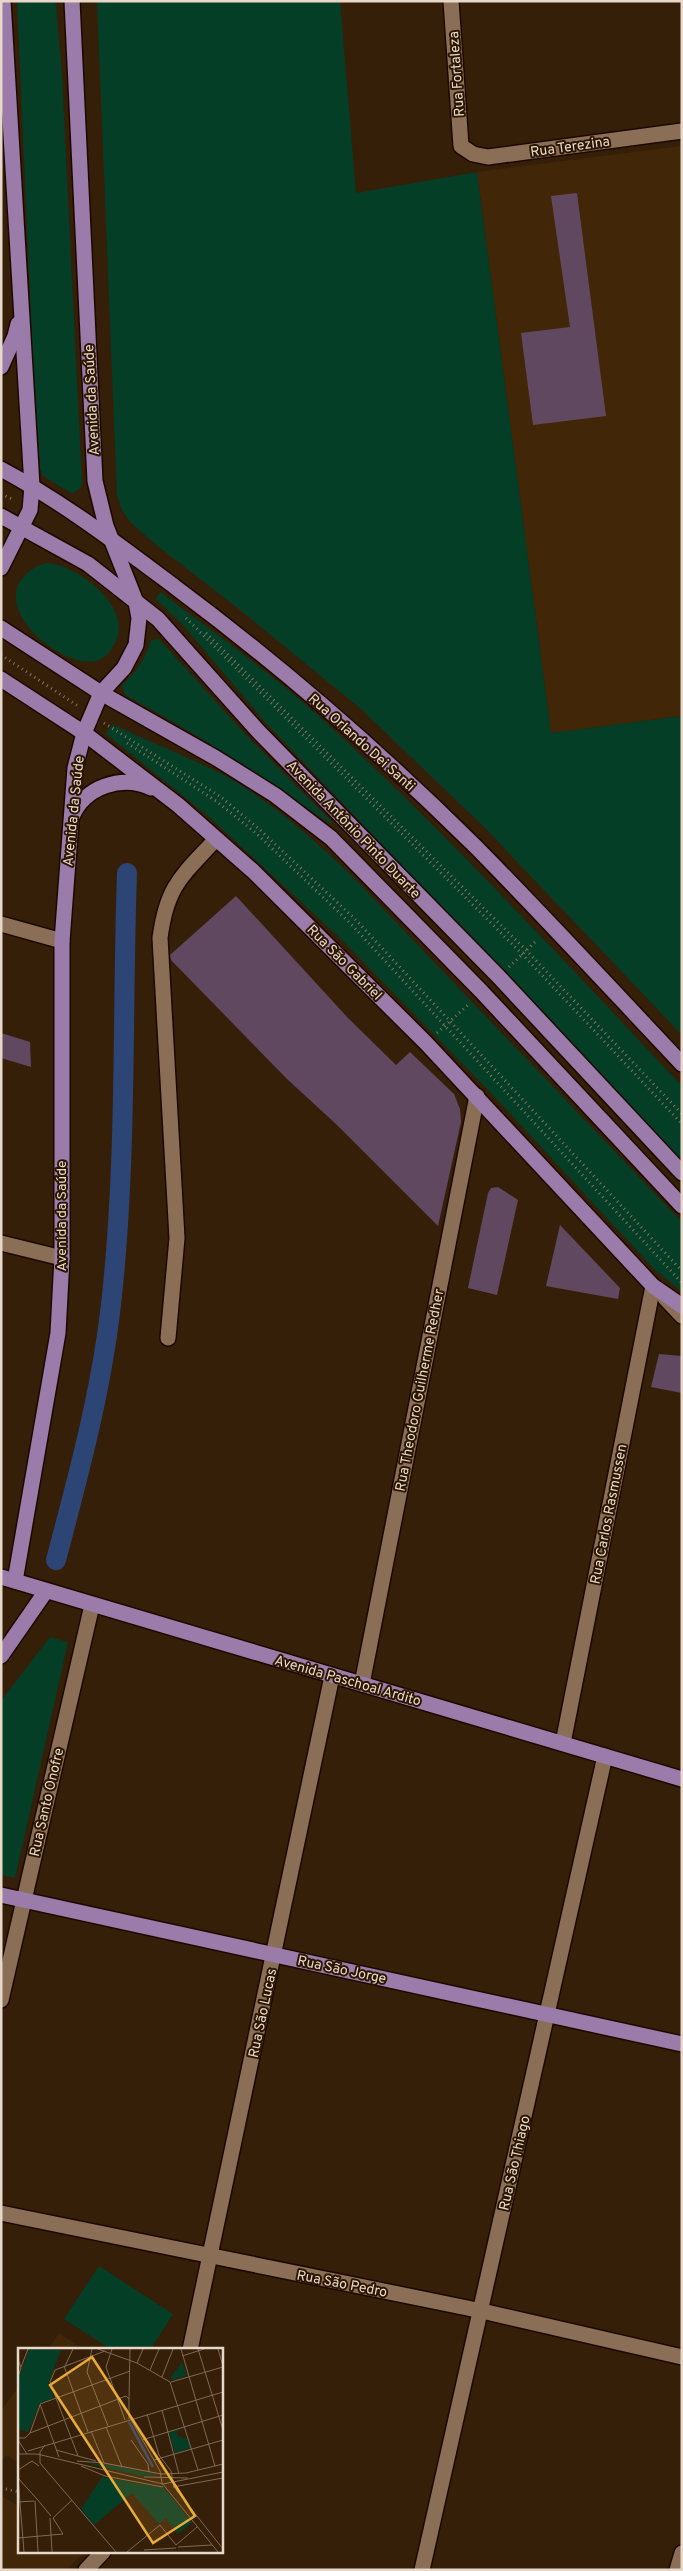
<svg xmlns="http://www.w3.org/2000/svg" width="683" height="2571" viewBox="0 0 683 2571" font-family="Overpass,sans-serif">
  <rect width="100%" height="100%" fill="#361f08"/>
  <g fill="#422608">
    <polygon points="682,146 682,716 551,733 477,172"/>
    <polygon points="59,2333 83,2350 48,2350"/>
    <polygon points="19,2386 19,2463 6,2455 1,2463 1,2411"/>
    <polygon points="1,2495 19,2507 19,2552 85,2552 66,2570 1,2570"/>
  </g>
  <g fill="#043e27">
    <polygon points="17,1 55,1 56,6 62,75 82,483 79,490 71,493 43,476 40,468 33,362"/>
    <polygon points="97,1 340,1 356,193 477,172 551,733 682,716 682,1035 484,827 361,709 240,610 155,544 131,523 122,510 117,496"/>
    <path d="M46 563C76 564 132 606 116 641 112 649 108 656 99 660 69 672 0 619 19 583 26 572 33 567 46 563Z"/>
    <path d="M160 592C223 638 286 685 343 738 461 849 571 968 682 1086V1160L265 722 183 625 156 599Z"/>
    <path d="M159 639 245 734 332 822 330 824C264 776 196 734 125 695L122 685C137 671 145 660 151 640Z"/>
    <path d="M112 724C146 740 181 754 214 770 265 796 310 836 351 875L682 1222V1292L655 1270 489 1091 338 936 208 816 106 734Z"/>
    <polygon points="50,1637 68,1642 15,1878 1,1875 1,1701"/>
    <polygon points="99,2266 173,2314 150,2350 112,2350 64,2319"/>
  </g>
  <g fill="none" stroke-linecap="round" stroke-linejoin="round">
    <path stroke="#2c4575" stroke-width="20" d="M56 1560C79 1473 103 1385 112 1295 127 1155 122 1013 127 873"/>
  </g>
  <g fill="#604860">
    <polygon points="577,193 606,416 533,425 521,333 570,327 551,196"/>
    <polygon points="236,896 348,1018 396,1065 410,1052 454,1094 460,1109 461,1122 438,1226 337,1125 287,1079 171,960 170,955"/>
    <polygon points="1,1033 30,1042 31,1067 1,1058"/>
    <polygon points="498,1187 518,1200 497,1295 468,1288 488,1193 491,1188"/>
    <polygon points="560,1225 620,1288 618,1299 546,1286"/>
    <polygon points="659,1354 682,1356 682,1393 651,1387"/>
  </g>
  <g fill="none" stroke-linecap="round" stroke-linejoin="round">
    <g stroke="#1d0800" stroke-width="18">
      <g id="minor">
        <polyline points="451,1 461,146 473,154 488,157 682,131"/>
        <polyline points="1,924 62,941"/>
        <polyline points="1,1243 62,1258"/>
        <polyline points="665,1298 682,1316"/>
        <path d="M168 1338 177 1238 160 938C167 885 182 876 216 839"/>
        <polyline points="362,1684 477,1096"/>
        <polyline points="563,1743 653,1286"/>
        <polyline points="1,2000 92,1605"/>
        <polyline points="1,2213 482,2311 682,2357"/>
        <polyline points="190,2350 332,1676"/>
        <polyline points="86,2570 103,2552"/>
        <polyline points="422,2570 605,1756"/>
        <polyline points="677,2570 682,2553"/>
      </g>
    </g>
    <g stroke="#1d0800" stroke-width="18">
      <g id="major">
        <polyline points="1,367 15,336 18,324"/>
        <path d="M1 469C63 502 119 545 175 587 281 666 381 753 475 846 545 917 613 991 682 1064"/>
        <polyline points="1,516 88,564 158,619 258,731 498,976 682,1173"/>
        <polyline points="1,568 30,510 32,486 3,1"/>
        <polyline points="1,628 101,693 216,758 275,795 331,838 481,991 682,1206"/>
        <polyline points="1,679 84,733 178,805 253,871 426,1043 653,1286 682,1306"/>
        <path d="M72 817C84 787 122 774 151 788"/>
        <polyline points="1,1577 682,1779"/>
        <polyline points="15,1581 58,1333 62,1258 62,941 75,768 84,733 101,693 124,668 136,645 139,618 136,602 106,526 95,481 72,1"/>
        <polyline points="1,1656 46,1591"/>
        <polyline points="1,1895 682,2044"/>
      </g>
    </g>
    <g stroke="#85725f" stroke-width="3" stroke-dasharray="1 4" stroke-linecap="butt">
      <polyline points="1,494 14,500"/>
      <polyline points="186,618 522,954 682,1124"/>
      <polyline points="206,633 526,950 682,1114"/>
      <polyline points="1,655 78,706"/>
      <polyline points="104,723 221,797 259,829 356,920 682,1271"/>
      <polyline points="127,743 216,801 257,834 351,924 682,1283"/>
      <polyline points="509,967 535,942"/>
      <polyline points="437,1033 469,1004"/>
      <polyline points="1,2488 19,2492"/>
    </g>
    <use href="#minor" stroke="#8a6f56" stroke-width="15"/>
    <use href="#major" stroke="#9a7baa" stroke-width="15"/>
  </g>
  <g text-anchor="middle" stroke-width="4" stroke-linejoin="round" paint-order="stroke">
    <g font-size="14" fill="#e7d8ca" stroke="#2c1601">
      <text transform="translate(456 74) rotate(-94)" y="5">Rua Fortaleza</text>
      <text transform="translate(570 146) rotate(-8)" y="5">Rua Terezina</text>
      <text transform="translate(91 400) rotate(-93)" y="5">Avenida da Saúde</text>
      <text transform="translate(362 742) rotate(42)" y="5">Rua Orlando Dei Santi</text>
      <text transform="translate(73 811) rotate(-84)" y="5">Avenida da Saúde</text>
      <text transform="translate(354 829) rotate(46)" y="5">Avenida Antônio Pinto Duarte</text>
      <text transform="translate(345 962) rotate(45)" y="5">Rua São Gabriel</text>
      <text transform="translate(61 1216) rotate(-90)" y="5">Avenida da Saúde</text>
      <text transform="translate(419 1390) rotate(-79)" y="5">Rua Theodoro Guilherme Redher</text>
      <text transform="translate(608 1514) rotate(-79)" y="5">Rua Carlos Rasmussen</text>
      <text transform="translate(348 1680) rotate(16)" y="5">Avenida Paschoal Ardito</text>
      <text transform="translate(46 1802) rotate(-77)" y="5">Rua Santo Onofre</text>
      <text transform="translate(342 1969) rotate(12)" y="5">Rua São Jorge</text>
      <text transform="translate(262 2013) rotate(-78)" y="5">Rua São Lucas</text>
      <text transform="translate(514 2163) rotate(-77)" y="5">Rua São Thiago</text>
      <text transform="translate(342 2283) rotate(11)" y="5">Rua São Pedro</text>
    </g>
  </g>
  <g transform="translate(18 2348)">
    <rect width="205" height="205" fill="#361f08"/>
    <path d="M11 1 43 2 30 36 36 50 22 55 10 84 0 81V32ZM164 14 169 27 154 32 153 29ZM167 80 158 84 160 88 169 91 173 100 157 105 151 84ZM68 115 86 116 141 127 124 128ZM84 129 146 140 174 175 160 186 148 170 141 176 114 145 76 177 63 161Z" fill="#043e27"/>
    <path fill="none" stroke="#2c4575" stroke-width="2.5" d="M111 74 135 119"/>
    <path fill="none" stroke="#7d6956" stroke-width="1" d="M74 1 69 24 90 78M80 1 119 15 152 34M94 1 88 19 107 72M163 1 197 118M180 1 205 82M200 1 205 18M164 8 186 1M0 11 3 20 0 29M119 15 125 1M46 18 70 84M47 18 55 1M3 19 10 1M132 22 141 1M144 29 155 1M152 34 180 122M153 34 205 19M111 51 112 1M22 56 112 23M22 56 41 109M144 62 161 126M129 66 141 107 153 123 156 139 205 201M112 70 142 123 144 135 200 204M88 79 104 119M73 83 86 115M12 85 22 57M0 90H7L12 85 108 48 111 51V71M0 92 9 106M113 92 130 116 131 124M124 92 205 67M27 97 22 104V115L98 204M38 102 78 113M10 103 205 44M0 106H19L145 136 205 124M60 108 32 34 37 22 87 3M136 112 205 92M59 113 86 115 143 126 168 125 205 116M63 118 87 128 145 139M0 122 14 113 21 118M126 129 170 130M0 130 6 204M0 130 19 151M155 139 205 130M19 151 33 168M17 153 20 204M0 154 16 153M32 170 34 204M35 170 54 152M0 190 45 186 35 170M158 197 179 179M160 199 194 197M126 202 158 200M109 204 142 177 158 197"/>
    <path fill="#e9ab38" fill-opacity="0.15" stroke="#e9ab38" stroke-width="2.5" d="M74 9 177 168 135 195 32 37Z"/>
    <rect width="205" height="205" fill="none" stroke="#e7d8ca" stroke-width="2.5"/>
  </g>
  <rect width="683" height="2571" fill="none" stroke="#e7d8ca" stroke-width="5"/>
</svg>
